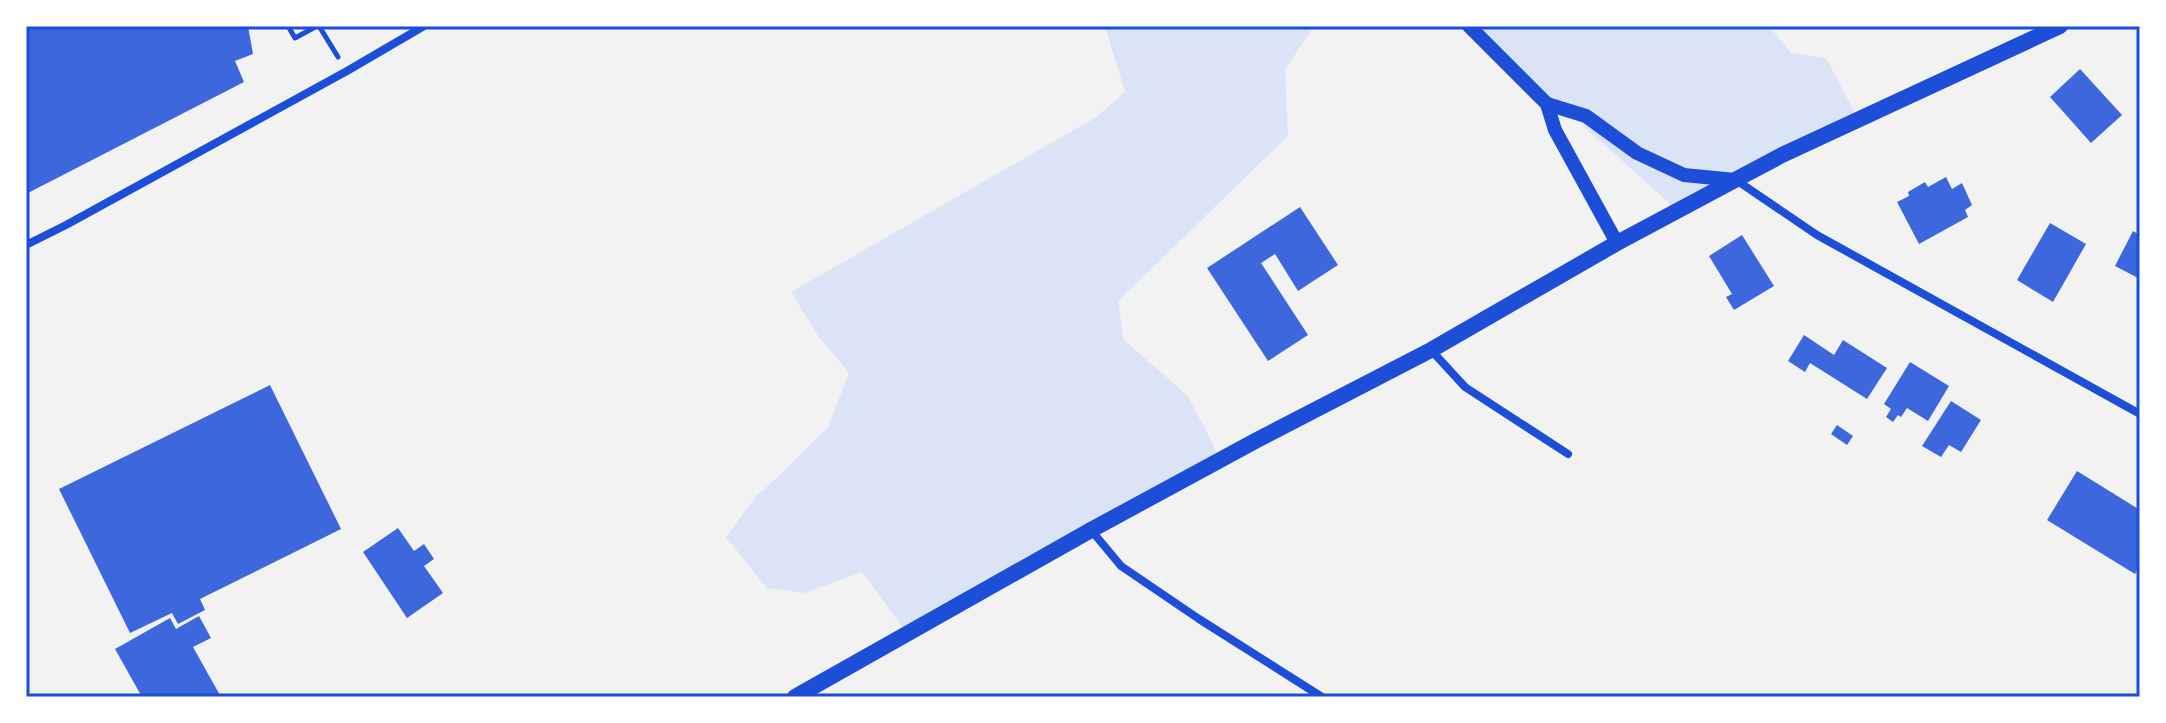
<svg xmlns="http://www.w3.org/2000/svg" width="2166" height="723" viewBox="0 0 2166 723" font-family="Spectral,serif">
  <rect width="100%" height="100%" fill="#f2f2f2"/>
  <g fill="#dbe4f7">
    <polygon points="1105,26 1314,26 1285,70 1288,136 1118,301 1124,340 1187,395 1212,442 1218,460 903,628 862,572 804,593 767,588 726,537 756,496 779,476 828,427 849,373 818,336 791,292 1095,118 1125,92"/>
    <polygon points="1468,26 1769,26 1791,53 1826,58 1855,113 1678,211 1589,131"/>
  </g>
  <g fill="#3d67dc">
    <polygon points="26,26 248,26 253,54 235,61 244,82 26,194"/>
    <polygon points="2080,69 2122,115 2091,143 2050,97"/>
    <polygon points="1946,177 1952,189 1962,183 1972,205 1965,210 1968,217 1919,244 1897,202 1909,196 1908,192 1925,182 1928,187"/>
    <polygon points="1300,207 1338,265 1298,291 1275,254 1261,263 1308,335 1268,361 1207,268"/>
    <polygon points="2050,223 2086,244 2053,302 2017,280"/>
    <polygon points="2133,231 2140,235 2140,279 2115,266"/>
    <polygon points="1742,235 1774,286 1734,310 1726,297 1732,294 1709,256"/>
    <polygon points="1804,335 1834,355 1843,340 1887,368 1867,399 1810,363 1805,372 1788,361"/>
    <polygon points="1910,362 1949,386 1928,421 1907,408 1901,417 1898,415 1893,422 1886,417 1891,409 1884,404"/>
    <polygon points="270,385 341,529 200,599 205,610 178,624 172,613 130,633 59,489"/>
    <polygon points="1951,401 1981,420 1961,452 1949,445 1941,457 1922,446"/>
    <polygon points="1837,425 1853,436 1847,445 1831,434"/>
    <polygon points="2077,471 2140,510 2140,566 2135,574 2047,520"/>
    <polygon points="398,528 414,551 424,544 434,559 424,566 443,593 407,618 363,552"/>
    <polygon points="199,616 211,638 193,647 221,697 142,697 115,649 170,618 176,629"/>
  </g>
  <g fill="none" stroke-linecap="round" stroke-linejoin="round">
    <g stroke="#1d4ed8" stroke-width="5">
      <polyline points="288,26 295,38 317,26"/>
      <polyline points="319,26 338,57"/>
    </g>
    <g stroke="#1d4ed8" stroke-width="8">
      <polyline points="1736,180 1817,235 2140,414"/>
      <polyline points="26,245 66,225 347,71 424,26"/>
      <polyline points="1431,350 1465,387 1568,454"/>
      <polyline points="1091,530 1121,566 1199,619 1322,697"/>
    </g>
    <g stroke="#1d4ed8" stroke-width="14">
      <polyline points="1469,26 1547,104 1555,130 1617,243"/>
      <polyline points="1547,104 1586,116 1637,153 1684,175 1735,180"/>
    </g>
    <polyline stroke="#1d4ed8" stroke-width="16" points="795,697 1091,530 1257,440 1431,350 1617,243 1735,180 1782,155 2060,26"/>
  </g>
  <rect width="2166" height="723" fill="none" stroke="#ffffff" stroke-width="56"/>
  <rect x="28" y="28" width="2110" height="667" fill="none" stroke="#1d4ed8" stroke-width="3"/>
</svg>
